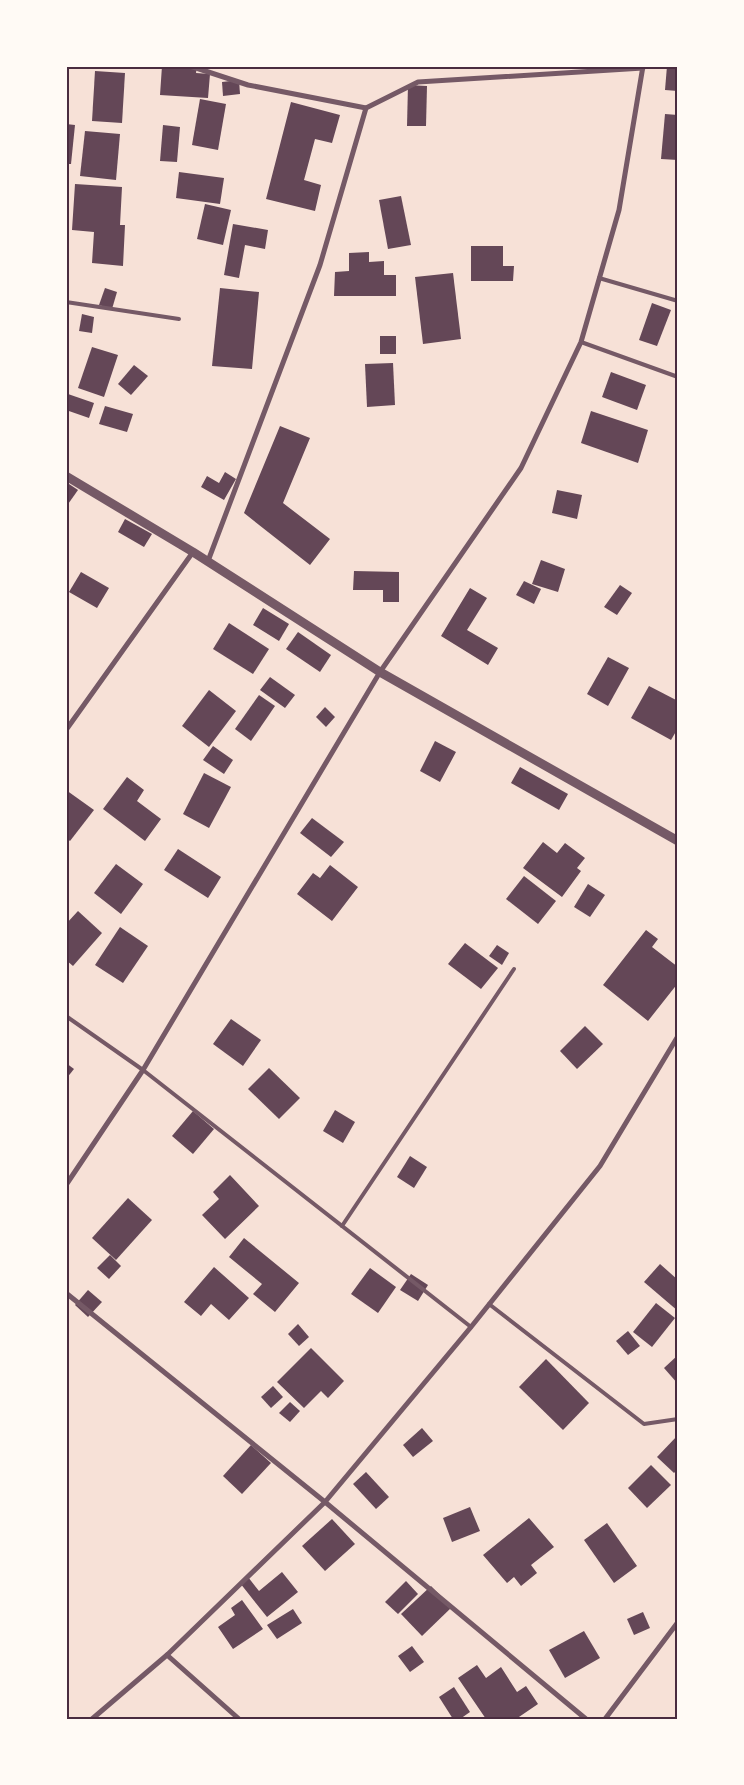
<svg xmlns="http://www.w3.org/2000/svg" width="744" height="1785" viewBox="0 0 744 1785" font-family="Signika,sans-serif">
  <rect width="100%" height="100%" fill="#f7e1d7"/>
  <g fill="#644757">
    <polygon points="162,66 197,66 196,73 210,74 208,98 160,95"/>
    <polygon points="667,66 678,66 678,91 665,90"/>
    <polygon points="95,71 125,73 122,123 92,121"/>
    <polygon points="239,80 240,94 223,96 222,82"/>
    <polygon points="408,85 427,86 426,126 407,126"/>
    <polygon points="200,99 226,104 218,150 192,145"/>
    <polygon points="291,102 340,115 332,143 315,139 304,180 321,185 315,211 266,199"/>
    <polygon points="665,114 678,115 678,160 661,159"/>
    <polygon points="66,124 75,125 71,164 66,164"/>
    <polygon points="163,125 180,127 177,162 160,161"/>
    <polygon points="85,131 120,134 116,180 80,176"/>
    <polygon points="66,169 69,169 68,211 66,211"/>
    <polygon points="179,172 224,178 220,204 176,198"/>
    <polygon points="75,184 122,187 120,225 125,225 123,266 92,263 94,232 72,230"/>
    <polygon points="401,196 411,245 388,249 379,200"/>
    <polygon points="205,204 231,210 223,245 197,239"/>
    <polygon points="233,224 268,230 265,249 245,245 239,278 224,275"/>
    <polygon points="471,246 503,246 503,266 514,266 513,281 471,281"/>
    <polygon points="369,252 369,262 384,261 384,275 396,275 396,296 334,296 335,272 349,271 349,253"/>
    <polygon points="453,273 461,339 423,344 415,277"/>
    <polygon points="105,288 117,292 112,309 99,305"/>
    <polygon points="220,288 259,292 252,369 212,366"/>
    <polygon points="652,303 671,310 657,346 639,340"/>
    <polygon points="82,314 94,317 92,333 79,331"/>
    <rect x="380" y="336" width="16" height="18"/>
    <polygon points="92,347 118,355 104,397 78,388"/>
    <polygon points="393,363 395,405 367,407 365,364"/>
    <polygon points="134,365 148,376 131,395 118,384"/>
    <polygon points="611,372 646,385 637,410 602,397"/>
    <polygon points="68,394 94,403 89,418 66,410 66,398"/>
    <polygon points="105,406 133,414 127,432 99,424"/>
    <polygon points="591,411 648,430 638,463 581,443"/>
    <polygon points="280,426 310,438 283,503 330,539 310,565 244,513"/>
    <polygon points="225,472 236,479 224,500 201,487 207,476 219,483"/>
    <polygon points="66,482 78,490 66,507"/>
    <polygon points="557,490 582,495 577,519 552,513"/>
    <polygon points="125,519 152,534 144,547 118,532"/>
    <polygon points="541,560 565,569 558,592 532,584"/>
    <polygon points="354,571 399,572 399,602 383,602 383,590 353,590"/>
    <polygon points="81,572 109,588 97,608 69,592"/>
    <polygon points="524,581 541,589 534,604 516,595"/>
    <polygon points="620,585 632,593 617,615 604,607"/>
    <polygon points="470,588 487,598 467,630 498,648 488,665 441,636"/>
    <polygon points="263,608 289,624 279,641 253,625"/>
    <polygon points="229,623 269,649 253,674 213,649"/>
    <polygon points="298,632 331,655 320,672 286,649"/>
    <polygon points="608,657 629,668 608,706 587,694"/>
    <polygon points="270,677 295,695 285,708 260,690"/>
    <polygon points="649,686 678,701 678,728 671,740 631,718"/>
    <polygon points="209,690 236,711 209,747 182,726"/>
    <polygon points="259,695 275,706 251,741 235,729"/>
    <polygon points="325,707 335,717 326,727 316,717"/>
    <polygon points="435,741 456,752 440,782 420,771"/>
    <polygon points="213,746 233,760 224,774 203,760"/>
    <polygon points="520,767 568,794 559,810 511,783"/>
    <polygon points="204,773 231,787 209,828 183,814"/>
    <polygon points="127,777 144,790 137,801 161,819 145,841 103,809"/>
    <polygon points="66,790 94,810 70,841 66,838"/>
    <polygon points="312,818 344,842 331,857 300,833"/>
    <polygon points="543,842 557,853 565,843 585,858 577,868 581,871 562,897 523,868"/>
    <polygon points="178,849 221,877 208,898 164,870"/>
    <polygon points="116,864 143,884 121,914 94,893"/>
    <polygon points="330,865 358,887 332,921 297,894 313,873 320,878"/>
    <polygon points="524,876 556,901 538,924 506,899"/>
    <polygon points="588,884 605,895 590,917 574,907"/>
    <polygon points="78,911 102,933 73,966 66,960 66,924"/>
    <polygon points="120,927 148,946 123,983 95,965"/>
    <polygon points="646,930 658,939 652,947 678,967 678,983 648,1021 603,985"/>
    <polygon points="465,943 498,968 481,989 448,964"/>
    <polygon points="497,945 509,953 502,965 489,956"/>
    <polygon points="231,1019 261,1040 243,1066 213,1044"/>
    <polygon points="585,1026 603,1044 577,1069 560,1051"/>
    <polygon points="66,1063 74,1069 66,1079"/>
    <polygon points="269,1068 300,1098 279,1119 248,1089"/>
    <polygon points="335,1110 355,1122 343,1143 323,1131"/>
    <polygon points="193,1111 214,1129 193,1154 172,1136"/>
    <polygon points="410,1156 427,1167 414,1188 397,1177"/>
    <polygon points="230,1175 259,1206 225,1239 202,1215 219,1199 213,1192"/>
    <polygon points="128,1198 152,1220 116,1260 92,1238"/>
    <polygon points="244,1238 299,1283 275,1312 253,1294 262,1284 229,1257"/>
    <polygon points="110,1255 121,1266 109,1279 97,1268"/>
    <polygon points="660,1264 678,1280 678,1311 644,1282"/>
    <polygon points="214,1267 249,1298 229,1320 211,1304 201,1316 184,1302"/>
    <polygon points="370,1268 396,1287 378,1313 351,1294"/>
    <polygon points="411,1274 428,1285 418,1301 400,1290"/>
    <polygon points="88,1290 102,1302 88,1317 75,1305"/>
    <polygon points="656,1303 675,1318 652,1347 633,1332"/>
    <polygon points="298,1324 309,1337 299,1346 288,1334"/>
    <polygon points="628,1331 640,1346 628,1355 616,1341"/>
    <polygon points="311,1348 344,1381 328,1398 321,1391 304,1408 277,1382"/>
    <polygon points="678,1355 678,1384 664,1368"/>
    <polygon points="546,1359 589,1403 563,1430 519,1387"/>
    <polygon points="273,1386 283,1397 271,1408 261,1397"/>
    <polygon points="290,1402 300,1411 290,1422 279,1413"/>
    <polygon points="422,1428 433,1441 413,1457 403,1445"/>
    <polygon points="678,1435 678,1469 674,1473 657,1457"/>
    <polygon points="251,1445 271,1463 242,1494 223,1476"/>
    <polygon points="651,1465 671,1485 647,1508 628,1488"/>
    <polygon points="366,1472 389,1497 376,1509 353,1484"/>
    <polygon points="470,1507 480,1531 452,1542 443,1518"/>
    <polygon points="529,1518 554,1547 531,1565 537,1573 521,1586 514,1577 507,1583 483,1555"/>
    <polygon points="332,1519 355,1544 325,1571 302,1546"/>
    <polygon points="607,1523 637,1566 614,1583 584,1540"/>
    <polygon points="282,1572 298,1592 267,1617 240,1583 248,1577 259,1591"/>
    <polygon points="406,1581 418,1594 398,1614 385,1602"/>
    <polygon points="431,1586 452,1607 422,1636 401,1614"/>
    <polygon points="242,1600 263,1629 233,1649 218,1627 235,1615 231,1608"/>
    <polygon points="293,1609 302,1623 277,1639 267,1625"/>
    <polygon points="643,1612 650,1628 634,1635 627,1619"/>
    <polygon points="584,1631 600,1658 565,1678 549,1650"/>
    <polygon points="412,1646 424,1662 410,1672 398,1656"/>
    <polygon points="477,1665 486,1678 501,1667 517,1692 526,1686 538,1704 516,1719 486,1719 458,1678"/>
    <polygon points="454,1687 470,1712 460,1719 453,1719 439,1697"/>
  </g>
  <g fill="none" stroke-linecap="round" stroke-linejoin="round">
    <g stroke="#755966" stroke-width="4">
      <polyline points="599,278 678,301"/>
      <polyline points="66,302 179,319"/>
      <polyline points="581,342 678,377"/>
      <polyline points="66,1016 143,1070 471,1327"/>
      <polyline points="342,1226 514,969"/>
      <polyline points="489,1304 644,1424 678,1419"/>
    </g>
    <g stroke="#755966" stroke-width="5">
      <polyline points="190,66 248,85 366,108"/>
      <polyline points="208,561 320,265 366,108 418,82 643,68"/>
      <polyline points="66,730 193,552"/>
      <polyline points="66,1185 143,1070 380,672 521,468 581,342 619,210 643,66"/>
      <polyline points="66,1293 325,1502 586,1719"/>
      <polyline points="167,1655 239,1719"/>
      <polyline points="92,1719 167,1655 325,1502 471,1327 600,1166 678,1036"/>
      <polyline points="605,1719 678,1622"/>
    </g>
    <polyline stroke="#755966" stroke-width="9" points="66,476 193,552 380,672 678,841"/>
  </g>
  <rect width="744" height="1785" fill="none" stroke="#fffaf5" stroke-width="135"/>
  <rect x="68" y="68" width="608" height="1650" fill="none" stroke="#4a2c40" stroke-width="2"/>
</svg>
